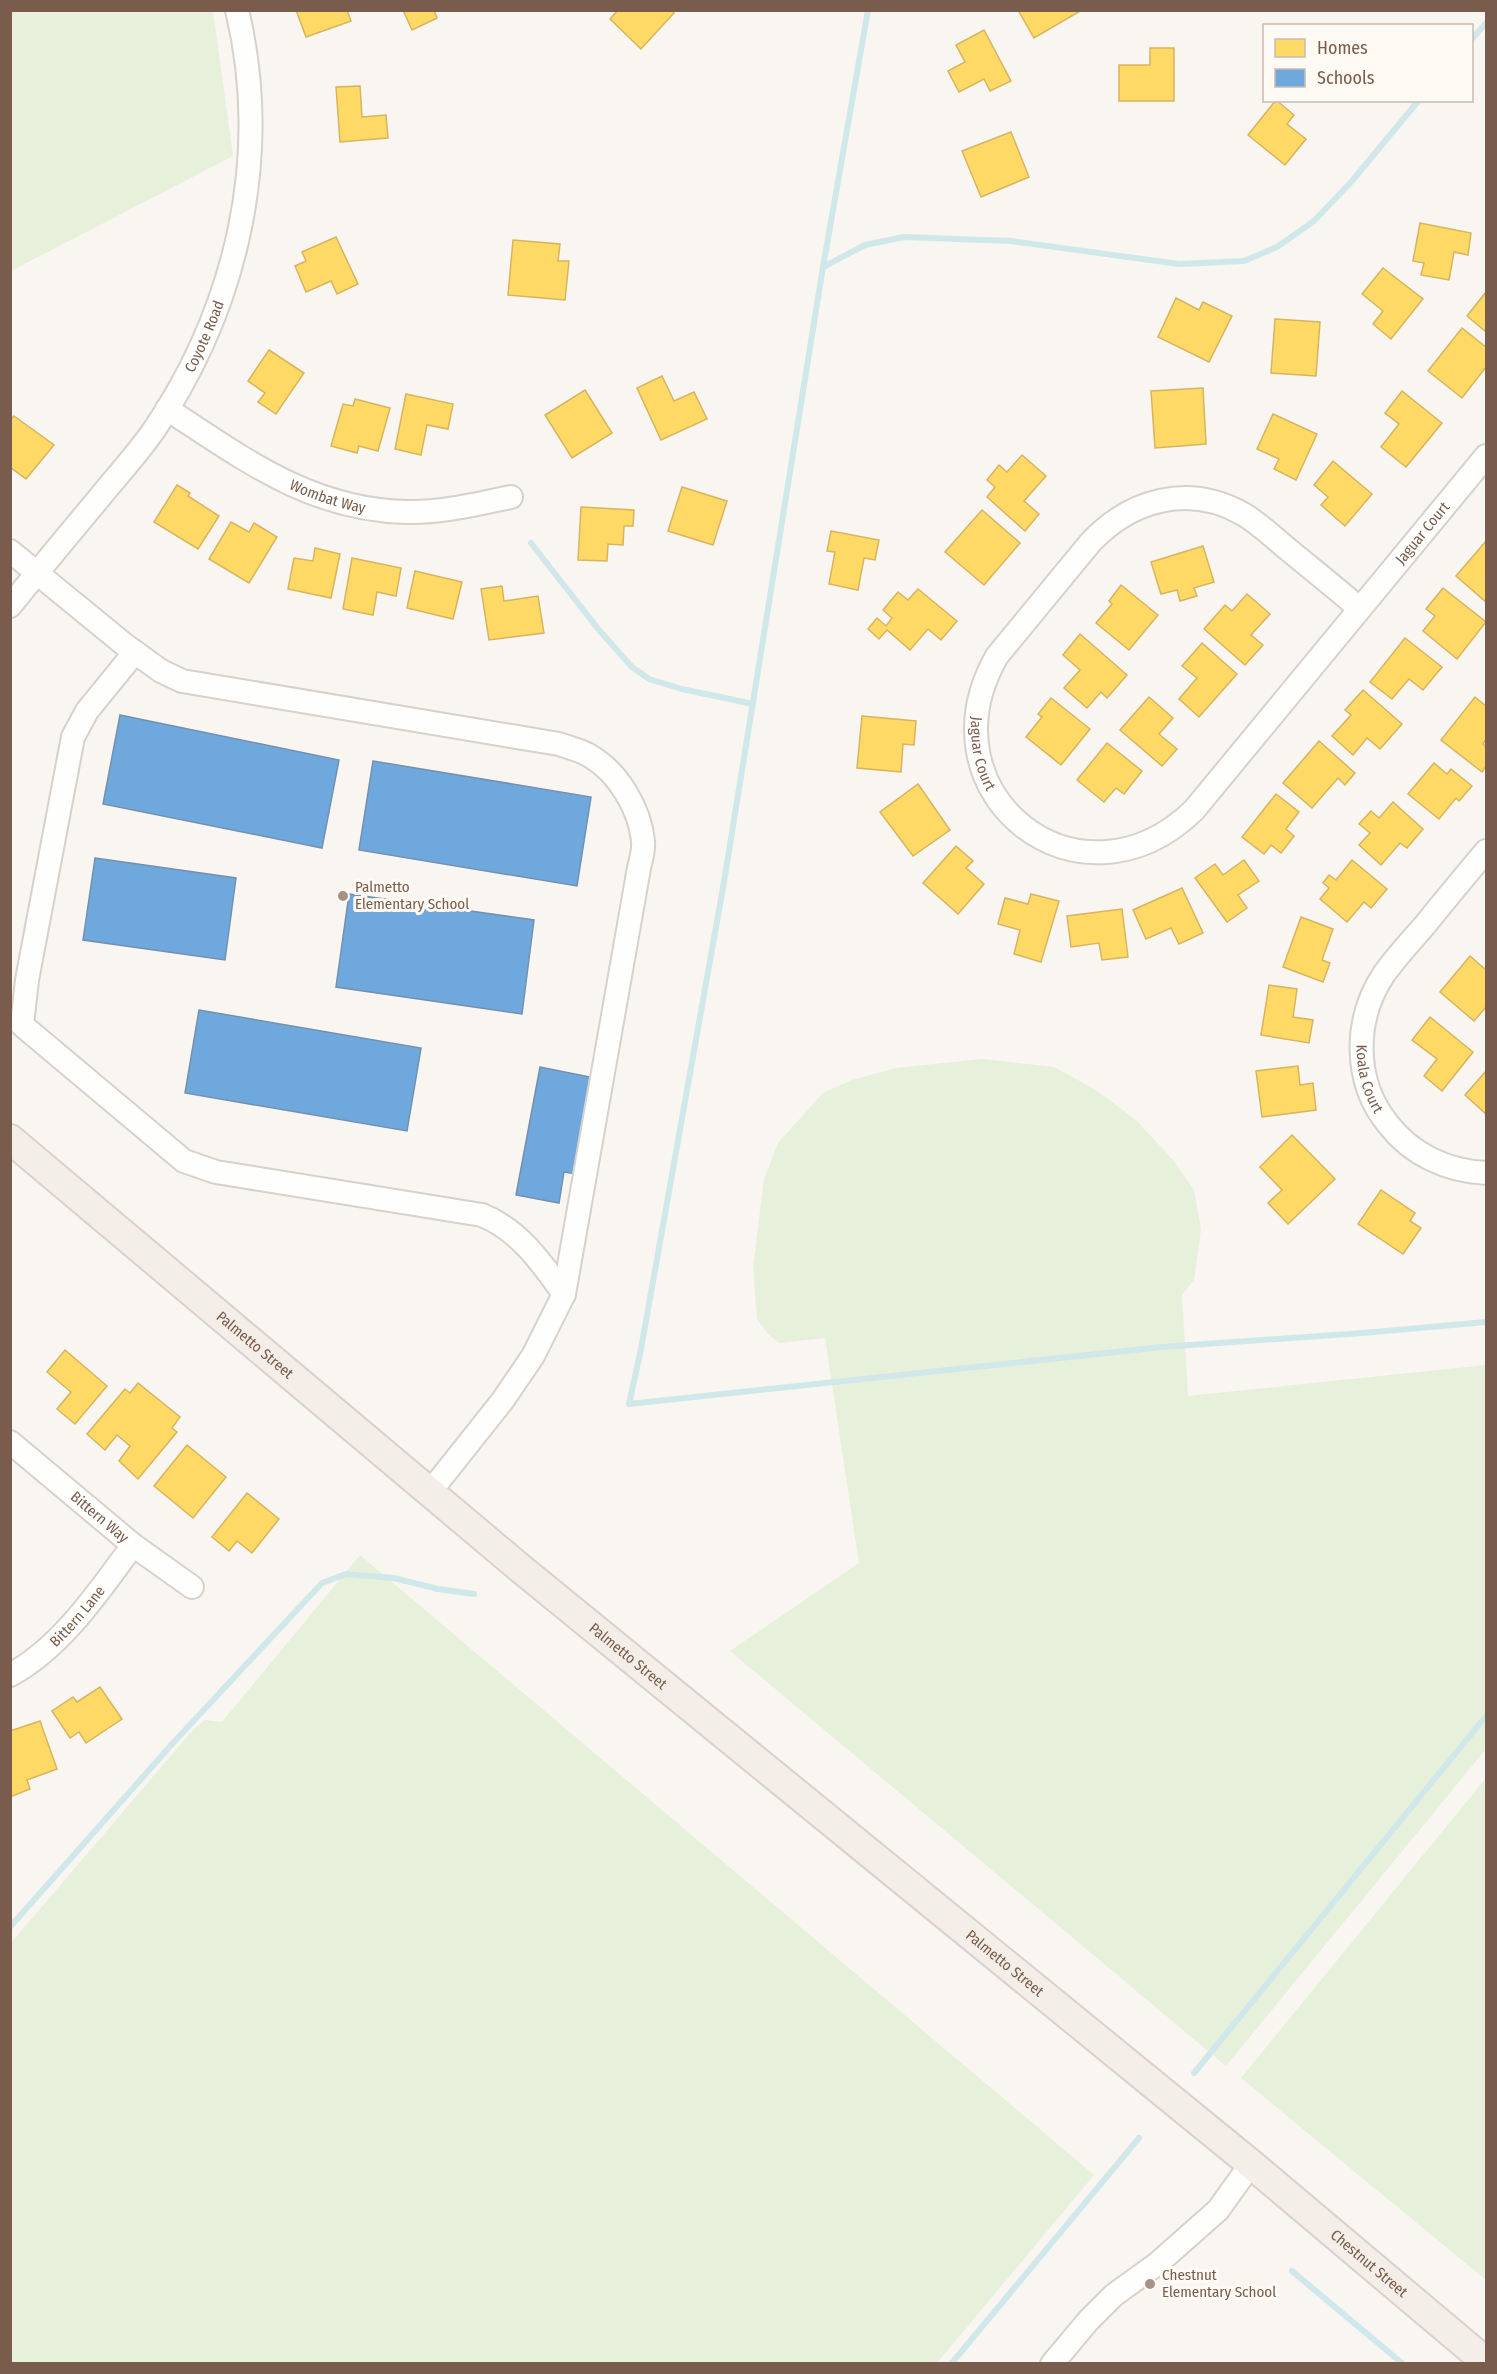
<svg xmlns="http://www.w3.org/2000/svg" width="1497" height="2374" viewBox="0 0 1497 2374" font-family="'Fira Sans Condensed',sans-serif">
  <rect width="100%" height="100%" fill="#f9f5f0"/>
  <g fill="#e7f0db">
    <polygon points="10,11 213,11 233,156 11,271"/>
    <polygon points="982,1059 1054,1067 1096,1090 1136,1120 1173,1160 1194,1190 1201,1229 1194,1280 1182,1295 1188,1396 1486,1365 1486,1749 1226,2066 730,1651 859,1563 825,1338 779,1343 768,1334 757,1319 753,1268 764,1179 778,1143 823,1093 852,1080 896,1068"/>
    <polygon points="360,1555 1094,2175 937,2363 11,2363 11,1943 191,1732 205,1720 222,1722"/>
    <polygon points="1486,1778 1486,2280 1241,2078"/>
  </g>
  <g fill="#ffd966" stroke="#d7b45e" stroke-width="1.5">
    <polygon points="296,10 347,10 351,21 306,37"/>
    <polygon points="403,10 434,10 437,18 412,30"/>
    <polygon points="618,10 672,10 674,13 641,49 610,19"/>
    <polygon points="1018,10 1082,10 1034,38"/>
    <polygon points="984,30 1011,81 990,91 984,79 959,92 948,71 965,62 956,45"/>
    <polygon points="1150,48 1174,48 1174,101 1119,101 1119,65 1150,65"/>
    <polygon points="360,86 362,117 386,115 388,138 340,142 336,87"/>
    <polygon points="1276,100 1294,115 1287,124 1306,139 1285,165 1248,135"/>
    <polygon points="1011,132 1029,177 981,197 962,151"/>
    <polygon points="1420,223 1471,233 1468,255 1454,252 1449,280 1421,275 1424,263 1413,261"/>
    <polygon points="336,237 358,284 337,294 331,281 306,292 295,266 306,261 302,252"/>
    <polygon points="513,240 560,244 558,261 569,261 565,300 508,295"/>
    <polygon points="1383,268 1423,299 1391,339 1373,324 1383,311 1362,294"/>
    <polygon points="1486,292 1486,332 1467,316"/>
    <polygon points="1176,298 1199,310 1203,302 1232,316 1209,362 1158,337"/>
    <polygon points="1275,319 1320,322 1316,376 1271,373"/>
    <polygon points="1462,328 1486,347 1486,367 1462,398 1428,371"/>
    <polygon points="269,350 304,373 276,414 258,402 265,393 248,381"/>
    <polygon points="662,376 674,401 694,392 707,419 661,440 637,388"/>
    <polygon points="1203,388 1206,444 1155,448 1151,391"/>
    <polygon points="585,390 612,433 572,458 545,415"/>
    <polygon points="1402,391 1442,423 1406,467 1381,447 1399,424 1385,413"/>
    <polygon points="406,394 453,404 448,429 427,425 421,455 395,449"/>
    <polygon points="355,399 390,408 378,451 359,446 357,453 331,446 343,404 353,406"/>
    <polygon points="1273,414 1317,434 1296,480 1274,469 1279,459 1257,449"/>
    <polygon points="14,416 54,445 26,479 10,467 10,420"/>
    <polygon points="1022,455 1046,476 1024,501 1039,514 1025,531 987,497 995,487 987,480 999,465 1007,472"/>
    <polygon points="1333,461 1372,494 1345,526 1321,505 1328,497 1314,485"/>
    <polygon points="177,485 190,493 188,496 219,516 198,549 154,522"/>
    <polygon points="682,487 727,501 713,545 668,531"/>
    <polygon points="581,507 634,510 633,526 624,526 623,545 608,544 607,561 578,560"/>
    <polygon points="982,510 1020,543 984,585 945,552"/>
    <polygon points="231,522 249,532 254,523 277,537 249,583 209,559"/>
    <polygon points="831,531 879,540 875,560 864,558 858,590 829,584 835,552 827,551"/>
    <polygon points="1486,541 1486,602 1456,576"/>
    <polygon points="1203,546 1214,582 1194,588 1197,596 1180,601 1177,590 1161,594 1151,562"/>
    <polygon points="315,548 340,554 331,598 288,589 294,558 313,561"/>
    <polygon points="352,558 401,568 396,596 377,592 373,615 343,609"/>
    <polygon points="415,571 462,582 453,619 407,608"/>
    <polygon points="1121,585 1158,615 1129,650 1096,623 1112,604 1109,601"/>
    <polygon points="502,586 504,601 538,596 544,633 489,640 481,589"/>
    <polygon points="1443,588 1486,622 1457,659 1423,631 1435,616 1426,609"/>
    <polygon points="918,589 957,621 941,640 928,629 910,650 887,630 879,639 868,629 877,618 886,626 892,618 883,610 898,592 908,600"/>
    <polygon points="1247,594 1270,614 1251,635 1263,645 1245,665 1204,629 1225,605 1232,611"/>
    <polygon points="1080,634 1127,675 1107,698 1101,692 1087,708 1064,688 1080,670 1063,655"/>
    <polygon points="1405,638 1442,667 1423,690 1409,679 1392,699 1370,682"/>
    <polygon points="1202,643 1237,674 1199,717 1179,699 1197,678 1182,666"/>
    <polygon points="1363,690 1402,724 1380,749 1367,738 1353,755 1332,736 1351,715 1345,710"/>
    <polygon points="1149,697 1173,718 1159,734 1177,749 1162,766 1120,730"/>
    <polygon points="1475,697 1486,706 1486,739 1483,744 1486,747 1486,766 1482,772 1441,740"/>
    <polygon points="1051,698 1090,729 1061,765 1026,737 1042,717 1038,714"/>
    <polygon points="862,716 916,721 914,745 903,744 901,772 857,768"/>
    <polygon points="1319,741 1355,773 1345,785 1338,778 1312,808 1283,783"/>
    <polygon points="1107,743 1142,771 1124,794 1116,788 1104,802 1077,780"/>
    <polygon points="1434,763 1447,774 1451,769 1472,786 1459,801 1456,798 1439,819 1408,794"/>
    <polygon points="918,784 950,830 913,856 880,812"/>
    <polygon points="1276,794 1299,812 1286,829 1294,836 1281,853 1271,845 1264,854 1242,837"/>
    <polygon points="1393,802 1423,829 1407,848 1400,843 1381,865 1359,845 1370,833 1359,824 1371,811 1379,818"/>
    <polygon points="956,846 973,861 966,868 984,884 958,914 923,883"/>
    <polygon points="1244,860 1259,881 1238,895 1247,908 1227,922 1195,878 1215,864 1223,875"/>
    <polygon points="1352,860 1387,889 1371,908 1364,902 1347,922 1320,899 1329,888 1323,883 1329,875 1336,880"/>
    <polygon points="1182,888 1203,933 1179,944 1171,928 1146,939 1133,910"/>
    <polygon points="1031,894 1059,901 1041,962 1014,954 1020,930 998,924 1005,898 1028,904"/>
    <polygon points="1122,909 1128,957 1102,960 1099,943 1071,947 1067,916"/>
    <polygon points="1301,917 1333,929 1322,960 1330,963 1323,982 1283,967"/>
    <polygon points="1470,956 1486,970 1486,1007 1474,1021 1440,992"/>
    <polygon points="1269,985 1297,989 1293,1017 1313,1020 1309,1043 1261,1035"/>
    <polygon points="1430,1017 1473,1052 1442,1091 1424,1076 1437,1059 1412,1040"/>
    <polygon points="1298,1066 1300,1085 1313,1083 1316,1110 1262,1117 1256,1071"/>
    <polygon points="1486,1071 1486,1114 1465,1095"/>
    <polygon points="1292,1135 1335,1179 1288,1224 1268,1203 1282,1190 1260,1167"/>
    <polygon points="1381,1190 1415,1213 1410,1221 1421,1228 1403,1254 1358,1224"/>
    <polygon points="65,1350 107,1386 75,1424 57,1409 71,1392 47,1372"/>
    <polygon points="138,1383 180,1417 172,1428 177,1432 138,1479 119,1461 130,1446 117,1435 105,1450 87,1434 125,1389 130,1393"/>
    <polygon points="187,1445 226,1477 193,1518 154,1486"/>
    <polygon points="247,1493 279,1519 252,1553 237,1541 229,1551 212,1537"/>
    <polygon points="100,1687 122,1719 86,1743 79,1732 70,1738 52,1711 73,1697 77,1702"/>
    <polygon points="40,1721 57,1769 27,1780 30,1789 10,1797 10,1731"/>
  </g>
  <g fill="#6fa8dc" stroke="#7291b1" stroke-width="1.5">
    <polygon points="120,715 339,760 322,848 103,804"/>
    <polygon points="373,761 591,797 577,886 359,850"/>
    <polygon points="95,858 236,878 225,960 83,940"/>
    <polygon points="349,894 534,920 522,1014 336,987"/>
    <polygon points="199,1010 421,1048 407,1131 185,1093"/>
    <polygon points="540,1067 595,1078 576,1174 564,1172 559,1203 516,1195"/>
  </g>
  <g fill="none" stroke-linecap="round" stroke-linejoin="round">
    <g stroke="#d0e8ea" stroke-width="6">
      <polyline points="868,10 823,267 724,882 641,1349 629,1404 1162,1347 1363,1333 1486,1322"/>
      <polyline points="1472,39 1486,23"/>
      <polyline points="823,267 865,245 904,237 1011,241 1179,264 1244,261 1277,247 1314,221 1352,181 1419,100"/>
      <polyline points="531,543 599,630 632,667 649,679 682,689 753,704"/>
      <polyline points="10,1927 173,1743 322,1583 346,1574 394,1578 438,1589 474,1594"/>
      <polyline points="1194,2073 1486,1716"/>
      <polyline points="1292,2271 1403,2364"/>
      <polyline points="951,2364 1139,2138"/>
    </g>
    <g stroke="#d7d1cb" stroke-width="26">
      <g id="minor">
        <path id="s1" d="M167 409C244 459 310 510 407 512 441 513 477 504 511 497"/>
        <path d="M10 551 125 645 161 671 182 681 559 744C569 748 581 750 590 756 618 772 640 809 643 841 644 849 641 860 639 868L564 1294 533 1356 503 1400 430 1492"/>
        <path id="s2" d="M10 606C40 569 70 533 100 497 118 475 138 453 154 430 237 307 272 156 237 10"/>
        <path id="s3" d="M1360 609C1337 589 1313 570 1290 551 1274 538 1260 524 1243 514 1188 483 1130 500 1090 543L997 656C918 794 1080 921 1194 810L1486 456"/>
        <path d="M135 652 87 711 73 737 27 980 22 1025 184 1161 216 1172 482 1215C519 1230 541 1262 564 1294"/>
        <path id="s4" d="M1486 851C1466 875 1445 900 1425 925 1411 941 1396 957 1384 974 1354 1019 1353 1081 1388 1124 1412 1155 1447 1171 1486 1173"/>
        <path id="s5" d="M10 1442 133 1545 192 1587"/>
        <path id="s6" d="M10 1675C61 1648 100 1590 133 1545"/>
        <polyline points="1052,2364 1088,2321 1114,2295 1157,2264 1218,2210 1251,2164"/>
      </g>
    </g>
    <g stroke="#dad1cc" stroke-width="32">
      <g id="major">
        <path id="s7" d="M10 1139 520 1568 1251 2164 1486 2362"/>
      </g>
    </g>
    <use href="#minor" stroke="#fefefd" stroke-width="22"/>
    <use href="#major" stroke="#f3eee8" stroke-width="28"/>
  </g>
  <g fill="#a69286" stroke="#fffaf3" stroke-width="2">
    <circle cx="343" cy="896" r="6"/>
    <circle cx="1150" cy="2284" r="6"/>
  </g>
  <g text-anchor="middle" stroke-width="6" stroke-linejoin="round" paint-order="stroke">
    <g font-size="15" fill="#7a5c4d" stroke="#fffaf3">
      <text dy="5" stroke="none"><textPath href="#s2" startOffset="334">Coyote Road</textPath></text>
      <text dy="5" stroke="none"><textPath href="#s1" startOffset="184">Wombat Way</textPath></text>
      <text dy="5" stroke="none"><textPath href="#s3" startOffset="1202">Jaguar Court</textPath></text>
      <text dy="5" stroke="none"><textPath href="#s3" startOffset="568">Jaguar Court</textPath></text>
      <text dy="5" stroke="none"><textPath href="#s4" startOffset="270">Koala Court</textPath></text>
      <text dy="5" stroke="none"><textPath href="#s7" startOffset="320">Palmetto Street</textPath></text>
      <text dy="5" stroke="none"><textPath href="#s5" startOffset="117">Bittern Way</textPath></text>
      <text dy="5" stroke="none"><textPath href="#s6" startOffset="90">Bittern Lane</textPath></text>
      <text dy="5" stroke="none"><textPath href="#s7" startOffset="806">Palmetto Street</textPath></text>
      <text dy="5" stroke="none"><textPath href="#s7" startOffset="1292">Palmetto Street</textPath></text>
      <text dy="5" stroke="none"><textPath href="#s7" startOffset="1764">Chestnut Street</textPath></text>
    </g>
    <g font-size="15" fill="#7a5c4d" stroke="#fffaf3" text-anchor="start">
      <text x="355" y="892">Palmetto<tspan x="355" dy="17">Elementary School</tspan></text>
      <text x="1162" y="2280">Chestnut<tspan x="1162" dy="17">Elementary School</tspan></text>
    </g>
  </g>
  <rect width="1497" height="2374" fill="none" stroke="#7a5c4d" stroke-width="24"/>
  <rect x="1263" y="24" width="210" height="78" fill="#fffaf3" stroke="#cabbb1" stroke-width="1.5"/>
  <rect x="1275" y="39" width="30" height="18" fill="#ffd966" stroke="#cabbb1" stroke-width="1.5"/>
  <text x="1317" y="54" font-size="18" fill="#7a5c4d">Homes</text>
  <rect x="1275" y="69" width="30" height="18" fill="#6fa8dc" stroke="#cabbb1" stroke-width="1.5"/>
  <text x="1317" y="84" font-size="18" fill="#7a5c4d">Schools</text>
</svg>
